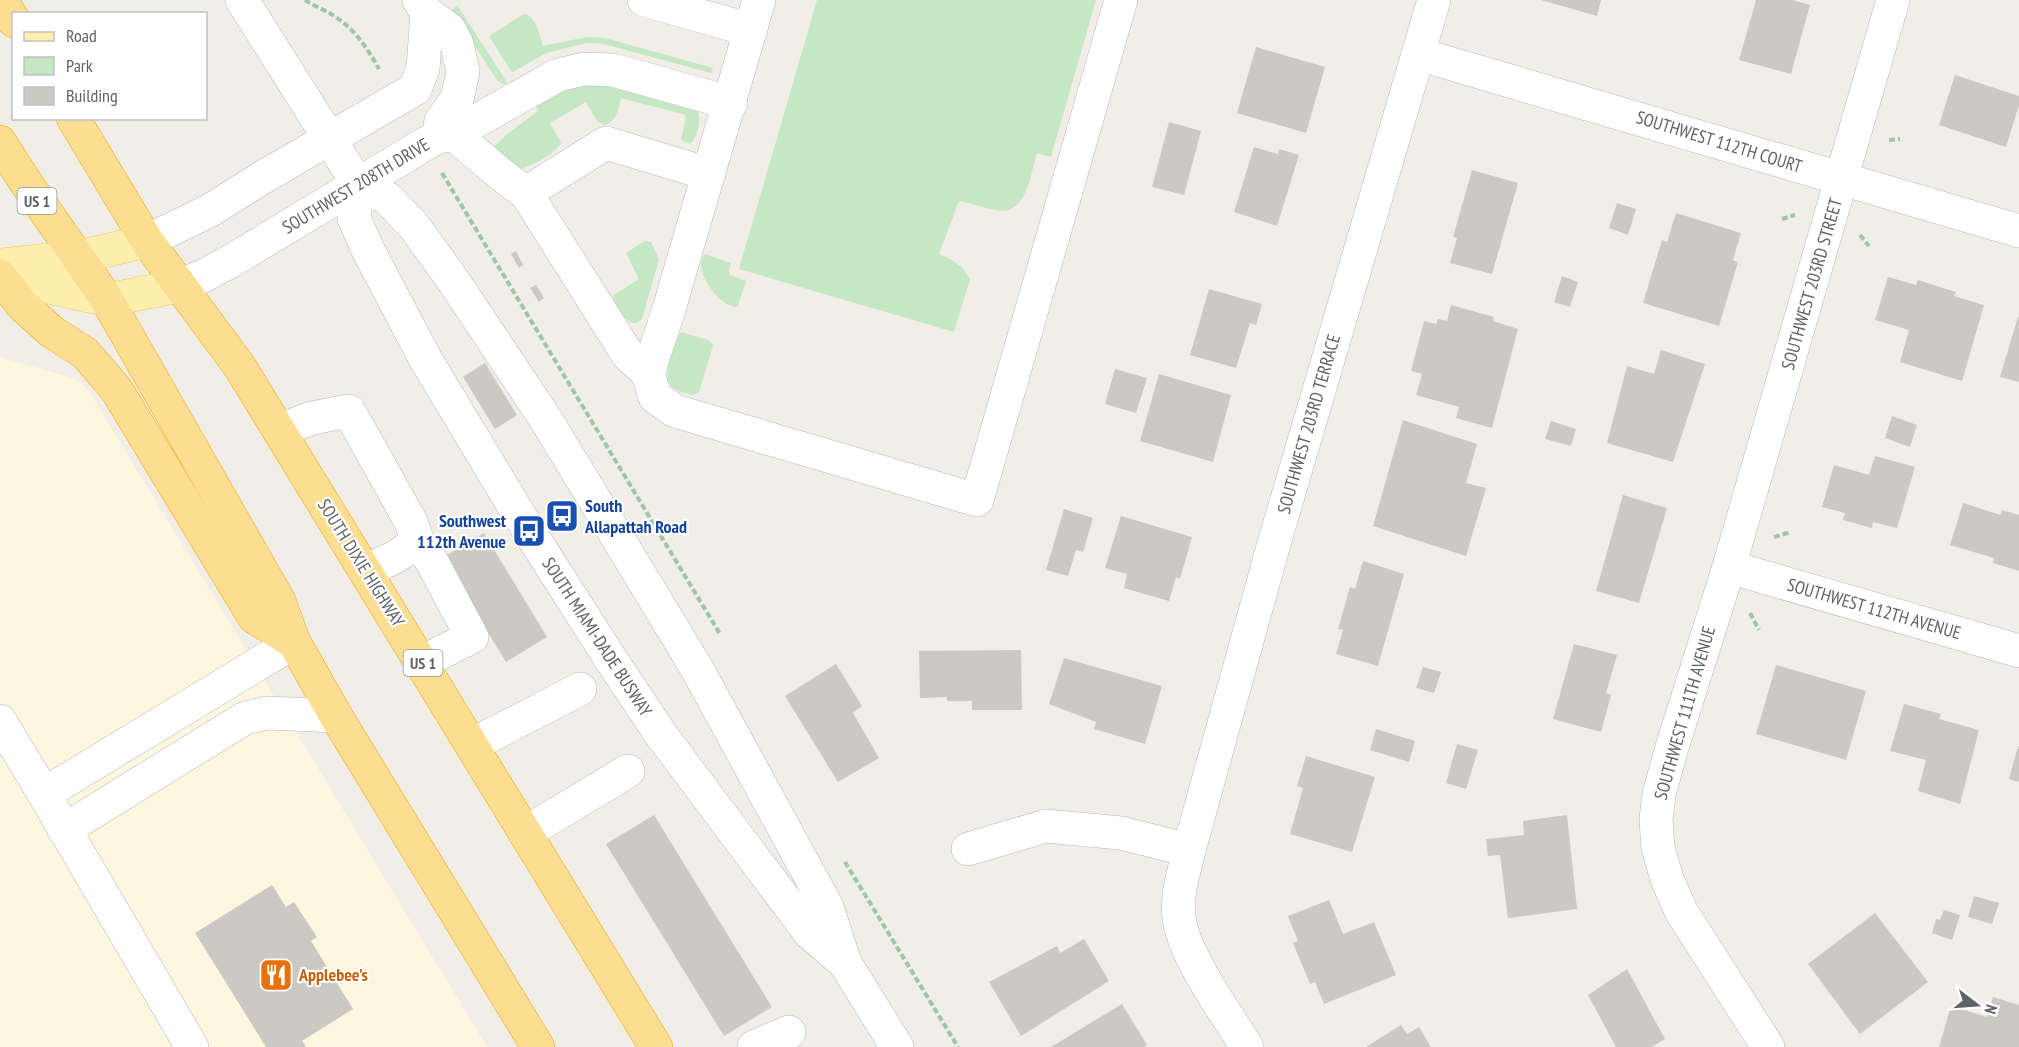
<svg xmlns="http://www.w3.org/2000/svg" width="2019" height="1047" viewBox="0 0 2019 1047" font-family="'PT Sans Narrow',sans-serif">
  <rect width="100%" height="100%" fill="#f0eee7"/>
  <polygon fill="#fef6df" points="0,357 72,378 85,386 89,391 487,1047 0,1047"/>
  <g fill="#c5e7c4">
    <path d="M817 0H1096L1051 157 1037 153C1030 175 1027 217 995 210 983 208 971 203 959 201L939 254C952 260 962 264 970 279L954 332 739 269Z"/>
    <polygon points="457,5 508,84 503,84 497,80 452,11"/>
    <path d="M527 14C538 22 539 34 543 46L587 37 605 38 713 68 711 73 604 44 586 43 546 53 513 72 511 71 489 36 522 15Z"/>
    <path d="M601 81 698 110C701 120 698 137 690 144L681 140 686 115 621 98C618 110 617 120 605 125L597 121 586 102 550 123 561 142C556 155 530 166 518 170L492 148 510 132 538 111 535 104 551 93Z"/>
    <path d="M645 241 651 242 659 259 642 319C628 332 620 309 613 299L614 295 639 279 626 253Z"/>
    <path d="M705 254 731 263 729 271 730 275 746 281 738 305 736 307C719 306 691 269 705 254Z"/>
    <path d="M681 332 709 340 713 345 699 392 693 395C687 393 680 392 675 389 658 379 674 348 679 335Z"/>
  </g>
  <g fill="#ccc9c4">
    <polygon points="1541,0 1601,0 1597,16"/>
    <polygon points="1756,0 1792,0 1810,5 1791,74 1739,60"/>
    <polygon points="1256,47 1325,67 1306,133 1237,113"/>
    <polygon points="1955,75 2019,96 2019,105 2006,147 1939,125"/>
    <polygon points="1169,122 1201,131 1184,195 1152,187"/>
    <polygon points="1254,147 1278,154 1279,149 1299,155 1277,226 1234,212"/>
    <polygon points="1472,170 1518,183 1492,274 1450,263 1457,238 1453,237"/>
    <polygon points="1617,203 1636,209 1628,235 1609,228"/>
    <polygon points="1676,213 1741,233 1733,260 1738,262 1719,326 1643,303 1662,240 1667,242"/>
    <polygon points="516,251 523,265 519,268 511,254"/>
    <polygon points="1562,276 1578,282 1570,307 1554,302"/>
    <polygon points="1888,277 1916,285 1918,280 1956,292 1954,296 1984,305 1962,381 1900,362 1909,330 1875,320"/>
    <polygon points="536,285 544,298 539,302 530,288"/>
    <polygon points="1209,289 1262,304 1256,325 1250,323 1236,368 1190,355"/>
    <polygon points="1451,305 1494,317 1493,321 1518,329 1492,428 1456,418 1459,407 1416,395 1422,374 1411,371 1424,321 1436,324 1438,319 1447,321"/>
    <polygon points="2018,317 2019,317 2019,382 2000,377"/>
    <polygon points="1661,350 1705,364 1673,462 1607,443 1627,366 1654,374"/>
    <polygon points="485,363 517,415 495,429 463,377"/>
    <polygon points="1115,369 1147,378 1136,413 1105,404"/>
    <polygon points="1159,374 1231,395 1213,462 1140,441"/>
    <polygon points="1892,416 1917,425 1910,447 1885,438"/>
    <polygon points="1403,420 1477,444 1466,483 1486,488 1466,556 1373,526"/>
    <polygon points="1551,421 1576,429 1571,446 1545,439"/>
    <polygon points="1875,456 1915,467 1897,528 1873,522 1872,528 1843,520 1845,513 1822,507 1834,465 1869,475"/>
    <polygon points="1623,495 1667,508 1639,603 1596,591"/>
    <polygon points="1963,503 2001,515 2002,510 2019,515 2019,571 1993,563 1994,558 1950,545"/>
    <polygon points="1064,509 1093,518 1083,552 1076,550 1068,576 1046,570"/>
    <polygon points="1121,516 1192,537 1180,579 1176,577 1169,601 1124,588 1127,574 1105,568"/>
    <polygon points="484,533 547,637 506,662 442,558"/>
    <polygon points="1363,561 1404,574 1378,666 1336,654 1343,630 1338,629 1350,587 1355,589"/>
    <polygon points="1574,644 1617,655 1606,693 1611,695 1601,732 1553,719"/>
    <polygon points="1021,650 1022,710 972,710 972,701 947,701 947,697 920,698 919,651"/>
    <polygon points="1064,658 1162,686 1145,744 1094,729 1096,722 1049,704"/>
    <polygon points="836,664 862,706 853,713 879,758 838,782 785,696"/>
    <polygon points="1776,665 1866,691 1846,760 1756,734"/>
    <polygon points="1423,667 1441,672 1434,693 1416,688"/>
    <polygon points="1904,704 1941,714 1939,719 1979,730 1960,804 1918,791 1926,760 1890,751"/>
    <polygon points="1376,729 1415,741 1409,762 1370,750"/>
    <polygon points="1457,744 1478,750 1466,789 1446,783"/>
    <polygon points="2018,746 2019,746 2019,782 2009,779"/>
    <polygon points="1306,756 1375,777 1352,852 1290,834 1303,788 1297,786"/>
    <polygon points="654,815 772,1007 724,1036 606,844"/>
    <polygon points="1567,815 1577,909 1508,918 1500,855 1488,856 1486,839 1524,835 1523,821"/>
    <polygon points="272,885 286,907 294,902 317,937 311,941 353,1009 302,1041 306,1047 266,1047 195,933"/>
    <polygon points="1974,896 1999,903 1992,924 1968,917"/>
    <polygon points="1329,900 1343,934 1374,922 1396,975 1324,1004 1315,982 1310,984 1293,943 1298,941 1288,916"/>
    <polygon points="1944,910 1960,915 1952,940 1932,933 1936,919 1940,920"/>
    <polygon points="1875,913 1928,982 1860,1034 1808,964"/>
    <polygon points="1084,939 1109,981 1021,1036 989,982 1057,946 1060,953"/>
    <polygon points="1627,969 1665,1039 1652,1047 1616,1047 1588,995"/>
    <polygon points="1993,997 2019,1005 2019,1047 1939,1047 1951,1006 1987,1017"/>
    <polygon points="1122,1004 1147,1045 1144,1047 1051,1047"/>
    <polygon points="1401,1025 1407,1034 1419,1027 1431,1047 1366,1047"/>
  </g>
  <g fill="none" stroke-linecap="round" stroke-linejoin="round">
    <g stroke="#b4b8bb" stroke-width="34">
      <g id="minor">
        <polyline points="242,0 358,184 387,198 413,225 448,273 545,418 696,667 827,907 845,963 810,933 662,736 608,655 529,531 426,360 368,250 354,218 358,184"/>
        <polyline points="419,0 427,13 449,29 457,44 463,72 457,99 441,121 438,137"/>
        <polyline points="644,0 751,30"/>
        <polyline points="759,0 669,309 648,373 655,397 675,411 977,500 1121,0"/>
        <polyline points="1418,54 2019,231"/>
        <polyline points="453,134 508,180 526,193 628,355 648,373"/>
        <polyline points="526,193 606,143 709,174"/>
        <polyline points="147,241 209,211 265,176 415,89 423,69 427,13"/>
        <polyline points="179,286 203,276 231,261 425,144 438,137 453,134 558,75 584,69 613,70 731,103"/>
        <polyline points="280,430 312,418 349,411 411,522 418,542 395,557 366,571"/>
        <polyline points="418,542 431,560 472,637 422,662"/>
        <polyline points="1729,567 2019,651"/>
        <polyline points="0,721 44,794 192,1047"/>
        <polyline points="472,745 580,689"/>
        <polyline points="44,794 294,642"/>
        <polyline points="64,830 245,718 267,713 336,716"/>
        <polyline points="525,833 628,771"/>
        <polyline points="968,849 1046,826 1121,833 1189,850"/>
        <polyline points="845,963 897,1047"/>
        <polyline points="754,1047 789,1032"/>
        <path d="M1247 1047C1226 1013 1184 956 1179 918 1176 895 1184 872 1189 850L1275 540 1434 0"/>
        <polyline points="1768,1047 1681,911 1667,879 1658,848 1656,820 1659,794 1673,744 1729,567 1893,0"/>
      </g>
    </g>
    <g stroke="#f1c460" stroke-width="34">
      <g id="major">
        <polyline points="0,265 78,257 147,241"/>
        <polyline points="0,276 107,300 179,286"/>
      </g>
    </g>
    <g stroke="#f5a302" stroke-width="34">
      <g id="highway">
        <polyline points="1,0 14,21"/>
        <polyline points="73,118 147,241 240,367 656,1047"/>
        <path d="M0 142C33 197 72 247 107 300L279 601 294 642 336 716 538 1047"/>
        <polyline points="0,276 22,305 52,332 85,353 116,389 254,617 294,642"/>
      </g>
    </g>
    <g stroke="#9cc6a7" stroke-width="4" stroke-dasharray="6 3" stroke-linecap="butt">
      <path d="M305 0C314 6 325 10 334 16 355 29 367 48 379 69"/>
      <polyline points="1889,140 1900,139"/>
      <polyline points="442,173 720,634"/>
      <polyline points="1782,219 1795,215"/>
      <polyline points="1860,235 1869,246"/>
      <polyline points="1774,537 1791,532"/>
      <polyline points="1750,613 1759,630"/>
      <polyline points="845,862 958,1047"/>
    </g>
    <use href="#minor" stroke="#fff" stroke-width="33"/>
    <use href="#major" stroke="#feefae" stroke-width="33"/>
    <use href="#highway" stroke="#fcde93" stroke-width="33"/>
  </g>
  <defs>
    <g id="bus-square" transform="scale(1.725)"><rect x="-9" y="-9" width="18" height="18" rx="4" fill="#1a4fb4" stroke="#fff"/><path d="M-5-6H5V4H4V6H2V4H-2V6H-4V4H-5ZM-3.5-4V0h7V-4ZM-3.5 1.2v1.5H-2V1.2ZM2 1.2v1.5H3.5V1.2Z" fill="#fff"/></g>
    <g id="restaurant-square" transform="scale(1.725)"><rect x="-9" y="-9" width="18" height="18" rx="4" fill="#e8710a" stroke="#fff"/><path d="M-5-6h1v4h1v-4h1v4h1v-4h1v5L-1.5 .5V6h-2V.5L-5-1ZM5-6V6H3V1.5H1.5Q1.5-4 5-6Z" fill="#fff"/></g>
  </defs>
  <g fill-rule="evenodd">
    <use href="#bus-square" x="562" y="516"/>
    <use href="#bus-square" x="529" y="531"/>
    <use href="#restaurant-square" x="276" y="975"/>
  </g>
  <g text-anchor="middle" stroke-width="4.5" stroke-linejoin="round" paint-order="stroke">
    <g fill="#fff" stroke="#8e9295" stroke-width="1.5">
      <rect x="17.5" y="188" width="39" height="26" rx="4.5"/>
      <rect x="403.5" y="650" width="39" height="26" rx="4.5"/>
    </g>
    <g font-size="16" font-weight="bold" fill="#5e6367">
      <text x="37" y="207">US 1</text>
      <text x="423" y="669">US 1</text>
    </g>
    <g font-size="18" fill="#5e6367" stroke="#fff">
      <text transform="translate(1719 142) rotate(17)" y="6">SOUTHWEST 112TH COURT</text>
      <text transform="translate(356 186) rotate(-31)" y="6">SOUTHWEST 208TH DRIVE</text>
      <text transform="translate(1812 284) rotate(-74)" y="6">SOUTHWEST 203RD STREET</text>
      <text transform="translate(1309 424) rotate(-74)" y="6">SOUTHWEST 203RD TERRACE</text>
      <text transform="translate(361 563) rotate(58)" y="6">SOUTH DIXIE HIGHWAY</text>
      <text transform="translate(1874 609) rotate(16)" y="6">SOUTHWEST 112TH AVENUE</text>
      <text transform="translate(597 637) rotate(57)" y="6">SOUTH MIAMI-DADE BUSWAY</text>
      <text transform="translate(1685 713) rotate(-74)" y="6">SOUTHWEST 111TH AVENUE</text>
    </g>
    <g font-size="18" font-weight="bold" fill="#164399" stroke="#fff" text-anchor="start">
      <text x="585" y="512">South<tspan x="585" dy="21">Allapattah Road</tspan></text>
      <text x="506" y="527" text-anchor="end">Southwest<tspan x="506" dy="21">112th Avenue</tspan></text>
    </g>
    <g font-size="18" font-weight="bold" fill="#c56008" stroke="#fff" text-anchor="start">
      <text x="299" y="981">Applebee's</text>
    </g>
  </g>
  <rect x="12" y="12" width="195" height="108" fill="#ffffff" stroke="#bfc1c2" stroke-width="1.5"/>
  <rect x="24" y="32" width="30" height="9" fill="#feefae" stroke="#bfc1c2" stroke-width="1.5"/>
  <text x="66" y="42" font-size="18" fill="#5e6367">Road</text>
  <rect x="24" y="57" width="30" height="18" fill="#c5e7c4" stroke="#bfc1c2" stroke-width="1.5"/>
  <text x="66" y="72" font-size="18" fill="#5e6367">Park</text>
  <rect x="24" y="87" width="30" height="18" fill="#ccc9c4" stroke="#bfc1c2" stroke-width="1.5"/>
  <text x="66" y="102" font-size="18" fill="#5e6367">Building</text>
  <g transform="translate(1977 1005) rotate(107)" stroke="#ffffff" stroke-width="4.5" paint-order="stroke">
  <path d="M0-4.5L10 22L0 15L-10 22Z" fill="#5e6367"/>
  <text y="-9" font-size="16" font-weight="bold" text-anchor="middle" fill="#5e6367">N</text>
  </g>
</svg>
